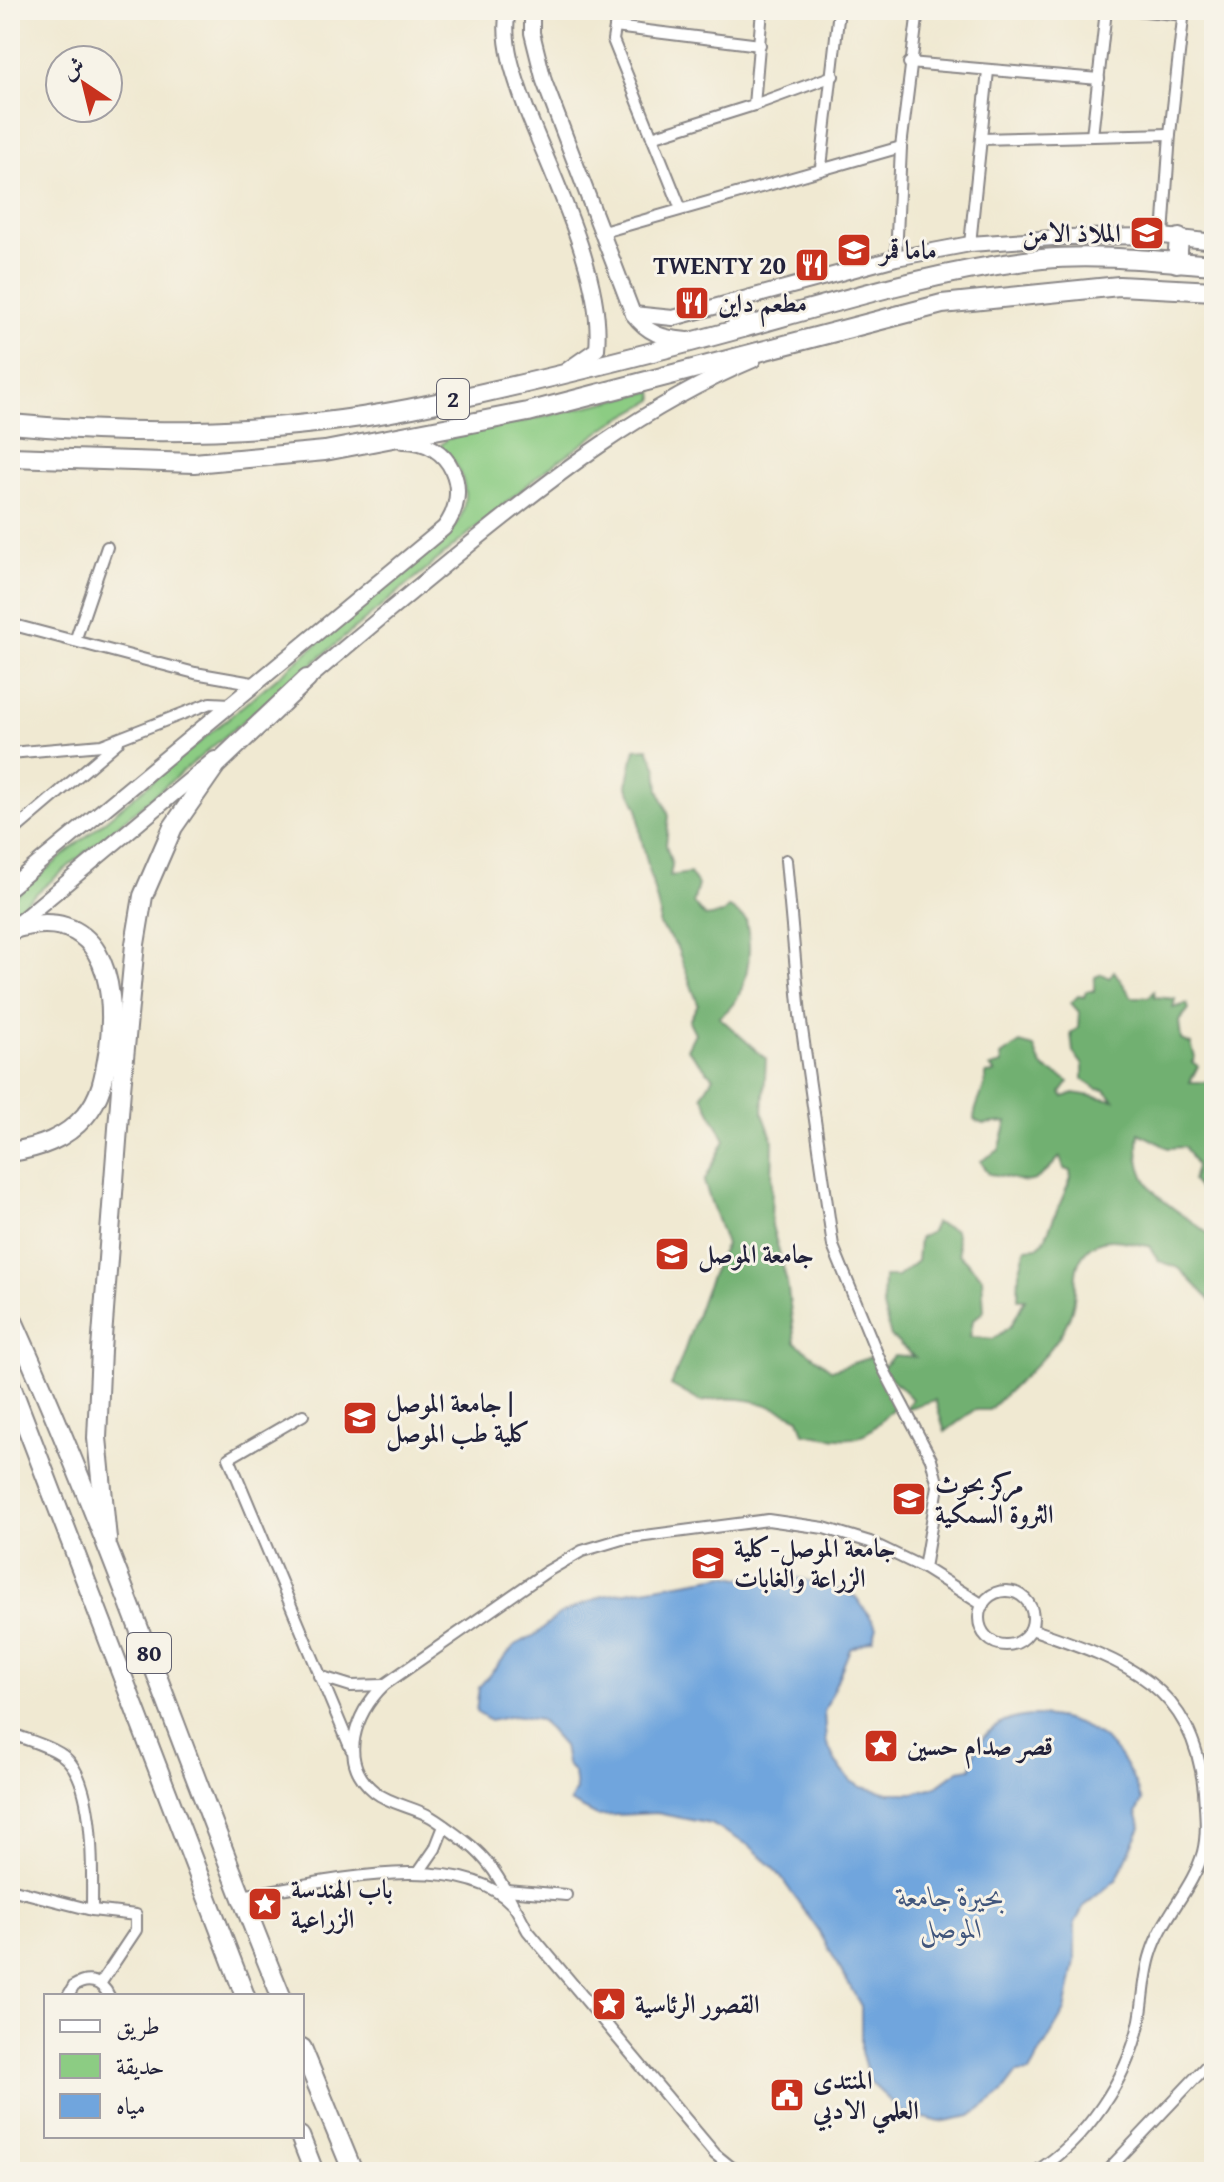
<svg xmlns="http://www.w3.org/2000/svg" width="1224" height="2182" viewBox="0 0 1224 2182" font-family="'Gentium Book Plus',Amiri,serif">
  <rect width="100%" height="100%" fill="#f7f3e8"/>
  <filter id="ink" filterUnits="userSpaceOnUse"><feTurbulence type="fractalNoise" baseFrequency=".0125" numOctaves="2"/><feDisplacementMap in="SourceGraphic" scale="16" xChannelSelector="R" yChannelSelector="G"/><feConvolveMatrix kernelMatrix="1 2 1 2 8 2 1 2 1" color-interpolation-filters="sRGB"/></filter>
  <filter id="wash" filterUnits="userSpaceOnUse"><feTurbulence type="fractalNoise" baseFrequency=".006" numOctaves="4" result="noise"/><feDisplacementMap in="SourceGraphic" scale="32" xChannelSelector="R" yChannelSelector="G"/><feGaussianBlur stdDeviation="1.8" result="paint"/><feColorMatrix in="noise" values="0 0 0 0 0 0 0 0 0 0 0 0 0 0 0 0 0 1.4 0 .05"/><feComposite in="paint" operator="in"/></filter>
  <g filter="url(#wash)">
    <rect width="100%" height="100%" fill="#f0e9d2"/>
    <path fill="#8ccc83" stroke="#57775f" stroke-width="2" d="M653 391 654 400 612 423 543 472 10 915V900L449 534C475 505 467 471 440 446L447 439Z"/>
    <path fill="#71b071" stroke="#4a6956" stroke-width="2" d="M648 748 657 768 659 790 669 816 666 845 672 865 670 876 690 873 698 885 693 903 705 917 722 914 729 907 746 920C753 952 749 998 719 1017L766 1059 763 1113 773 1141 771 1222 787 1282 795 1342 832 1370 877 1355 883 1367 894 1355 915 1357 891 1337 883 1307 884 1277H897L917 1261 919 1238 931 1232 935 1223 955 1230 959 1254 982 1277 984 1311 973 1320 970 1337 993 1339 1011 1326 1025 1299H1018L1019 1272 1026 1248 1037 1247 1044 1241 1071 1178 1070 1171 1064 1169 1060 1157C1026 1195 1030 1179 989 1174L981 1161 999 1150 1007 1122 983 1124 974 1120C974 1103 987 1091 986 1074L995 1073 990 1067 1002 1064 1001 1056 1020 1043 1034 1047C1044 1079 1047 1064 1069 1082L1061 1093 1064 1097 1074 1093 1114 1100 1105 1090 1096 1089 1083 1079V1065L1073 1052 1071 1033 1078 1028 1079 1012 1071 1003 1078 996 1084 997 1086 991H1094L1095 977 1102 974 1109 978 1114 971 1132 997H1149L1154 991 1155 997 1175 999 1173 1008 1187 1004 1189 1009 1179 1021 1181 1040 1191 1044 1195 1057 1192 1062 1198 1066 1190 1082H1214V1207L1192 1181 1196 1166 1185 1147 1168 1148 1139 1133C1131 1194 1173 1204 1211 1236L1214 1304 1179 1268 1159 1261 1149 1246C1130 1244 1108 1233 1090 1247 1070 1264 1078 1285 1073 1305 1064 1347 1017 1381 989 1410H974L945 1432 935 1400 905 1409 912 1399 883 1370V1380L900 1401C860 1443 863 1443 804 1433L799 1418C764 1402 738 1393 701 1402L671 1385C691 1339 701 1290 726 1245L704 1182 725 1140 702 1095 713 1077 687 1049 695 1033 689 1021 698 1004 676 945 659 925 660 914 640 833 638 808 627 785 635 749Z"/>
    <path fill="#70a5dd" stroke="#49648c" stroke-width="2" d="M726 1575 749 1580 799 1578 829 1586 856 1597 877 1627 873 1639 850 1649 824 1712 826 1741 836 1763 851 1781 861 1787 889 1793H914L937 1786 959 1770 971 1768C979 1706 1054 1706 1097 1734 1121 1750 1132 1775 1142 1801L1136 1813 1141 1827 1117 1879 1085 1905 1075 1923V1962L1065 2011 1029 2072 1017 2073 1001 2094 971 2116 940 2122 902 2112 870 2082 861 2052V2006L820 1933 775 1869 750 1846 711 1824 656 1813 597 1816 570 1802 576 1790 574 1773 566 1764 563 1746 540 1720 512 1716 490 1721 476 1712 479 1687 515 1645 535 1635 560 1614 603 1596Z"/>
  </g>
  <g filter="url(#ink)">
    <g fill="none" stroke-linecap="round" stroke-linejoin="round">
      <g stroke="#898686" stroke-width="14">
        <g id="street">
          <polyline points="618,10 613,40 681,209"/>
          <polyline points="1135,10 1184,15"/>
          <polyline points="615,27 760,45"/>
          <polyline points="909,63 1099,79"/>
          <polyline points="754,105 762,10"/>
          <polyline points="1092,136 1106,10"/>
          <polyline points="652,137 754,105 833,76"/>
          <polyline points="981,139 1170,134"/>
          <polyline points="821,167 839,10"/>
          <polyline points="603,232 901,147"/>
          <polyline points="1163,236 1170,134 1184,10"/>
          <polyline points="970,244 988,71"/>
          <polyline points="896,258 901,147 918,10"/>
          <polyline points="10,624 195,673 258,684"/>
          <polyline points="75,641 107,547"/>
          <polyline points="10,753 102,745 210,703 232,704"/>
          <polyline points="10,834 118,742"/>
          <polyline points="786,860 800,1015 833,1246 883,1368 931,1459 938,1486 924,1568"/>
          <polyline points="303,1415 229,1458 351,1749"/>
          <circle cx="1006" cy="1618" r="27"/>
          <path d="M1031 1629C1121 1660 1193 1682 1204 1791 1205 1810 1208 1832 1203 1852 1193 1889 1162 1917 1151 1954 1144 1975 1144 1999 1140 2020 1128 2078 1086 2141 1035 2172"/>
          <polyline points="319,1676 351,1686 384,1685"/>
          <path d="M10 1733C26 1740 48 1745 62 1755 96 1778 92 1872 92 1910"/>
          <polyline points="419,1872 435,1849 444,1826"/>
          <polyline points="10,1889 92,1910 136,1915 136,1930 100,1984"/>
          <polyline points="506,1890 566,1895"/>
          <path d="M239 1896C311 1886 457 1845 513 1905 519 1912 523 1923 528 1931L715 2154 737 2172"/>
          <path d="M514 1906C501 1881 489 1859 466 1842 455 1834 443 1824 431 1817 414 1807 390 1804 375 1792 336 1761 356 1713 384 1685L546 1572 582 1551 622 1539 768 1520 824 1528 870 1542 924 1568 983 1605"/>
          <path d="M68 1996 74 1986C88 1977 102 1981 109 1996"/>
          <polyline points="1106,2172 1214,2058"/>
        </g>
      </g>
      <g stroke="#898686" stroke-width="18">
        <g id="secondary">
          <path d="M508 10C501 42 516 81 527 111 553 178 604 277 597 349L567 370"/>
          <path d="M532 10V33L544 81 633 314C648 334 662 338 687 340"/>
          <polyline points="633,314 673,318 896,258 970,244 1068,237 1163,236 1214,242"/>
          <path d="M301 685C355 639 409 594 464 549 555 475 644 406 753 360"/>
          <path d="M10 887 444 528C473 491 451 440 403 441"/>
          <polyline points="10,930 215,759"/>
        </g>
      </g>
      <g stroke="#898686" stroke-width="22">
        <g id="highway">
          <polyline points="1177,263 1179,238"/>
          <polyline points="732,304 740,328"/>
          <path d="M10 424C150 437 294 434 432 404 536 382 640 356 743 328 842 300 940 270 1042 259 1099 254 1158 261 1214 265"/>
          <polyline points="10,457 194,463 325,451 528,412 942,304 1119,286 1214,291"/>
          <path d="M10 1152C39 1148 65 1139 85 1116 102 1097 105 1073 109 1048 118 979 100 902 11 930"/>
          <path d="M10 1314C111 1537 188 1769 281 1996"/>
          <polyline points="10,1383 245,1996"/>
          <polyline points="107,1539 97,1438 101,1350 121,1089 135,944 143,896 173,827 216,765 307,679"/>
          <polyline points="302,2048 353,2172"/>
          <polyline points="300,2136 314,2172"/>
        </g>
      </g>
      <use href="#street" stroke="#fff" stroke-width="10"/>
      <use href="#secondary" stroke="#fff" stroke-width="14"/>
      <use href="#highway" stroke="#fff" stroke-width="18"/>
    </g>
  </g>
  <defs>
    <g id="school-square" transform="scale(1.8)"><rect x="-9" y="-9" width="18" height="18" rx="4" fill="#c8321e" stroke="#f7f3e8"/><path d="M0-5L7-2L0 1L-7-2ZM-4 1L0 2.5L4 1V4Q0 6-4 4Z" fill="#fff"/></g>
    <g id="restaurant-square" transform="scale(1.8)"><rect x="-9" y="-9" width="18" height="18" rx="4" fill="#c8321e" stroke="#f7f3e8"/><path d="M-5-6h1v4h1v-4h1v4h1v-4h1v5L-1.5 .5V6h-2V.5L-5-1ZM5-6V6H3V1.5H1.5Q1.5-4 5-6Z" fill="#fff"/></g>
    <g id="university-square" transform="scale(1.8)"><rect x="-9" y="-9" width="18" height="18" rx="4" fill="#c8321e" stroke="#f7f3e8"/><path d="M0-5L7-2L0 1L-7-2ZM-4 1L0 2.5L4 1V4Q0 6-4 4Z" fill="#fff"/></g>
    <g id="sight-square" transform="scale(1.8)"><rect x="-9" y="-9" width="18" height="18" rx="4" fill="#c8321e" stroke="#f7f3e8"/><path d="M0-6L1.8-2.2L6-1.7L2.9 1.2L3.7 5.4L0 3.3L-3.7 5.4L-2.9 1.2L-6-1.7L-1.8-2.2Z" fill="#fff"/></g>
    <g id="civic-square" transform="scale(1.8)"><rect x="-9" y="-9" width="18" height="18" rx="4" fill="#c8321e" stroke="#f7f3e8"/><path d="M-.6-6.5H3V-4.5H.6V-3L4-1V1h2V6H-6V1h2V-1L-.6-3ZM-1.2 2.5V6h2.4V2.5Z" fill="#fff"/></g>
  </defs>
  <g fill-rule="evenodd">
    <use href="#school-square" x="1147" y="233"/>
    <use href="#school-square" x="854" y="250"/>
    <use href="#restaurant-square" x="812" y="265"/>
    <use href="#restaurant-square" x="692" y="303"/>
    <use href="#university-square" x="672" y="1254"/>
    <use href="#university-square" x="360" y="1418"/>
    <use href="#university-square" x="909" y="1499"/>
    <use href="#school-square" x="708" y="1563"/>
    <use href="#sight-square" x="881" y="1746"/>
    <use href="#sight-square" x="265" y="1904"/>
    <use href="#sight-square" x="609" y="2004"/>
    <use href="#civic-square" x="787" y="2095"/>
  </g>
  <g text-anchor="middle" stroke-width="6" stroke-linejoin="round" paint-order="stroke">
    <g fill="#f7f3e8" stroke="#62616f" stroke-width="2">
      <rect x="437" y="379" width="32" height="40" rx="6"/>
      <rect x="127" y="1633" width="44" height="40" rx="6"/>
    </g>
    <g font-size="24" font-weight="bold" fill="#22223b">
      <text x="453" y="407">2</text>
      <text x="149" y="1661">80</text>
    </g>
    <g font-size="26" font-weight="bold" fill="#22223b" stroke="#f7f3e8" text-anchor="start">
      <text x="1121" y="242" text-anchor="end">الملاذ الامن</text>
      <text x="880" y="259">ماما قمر</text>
      <text x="786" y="274" text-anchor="end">TWENTY 20</text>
      <text x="718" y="312">مطعم داين</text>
      <text x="698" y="1263">جامعة الموصل</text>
      <text x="386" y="1412">جامعة الموصل |<tspan x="386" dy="30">كلية طب الموصل</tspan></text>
      <text x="935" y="1493">مركز بحوث<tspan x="935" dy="30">الثروة السمكية</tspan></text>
      <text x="734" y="1557">جامعة الموصل-كلية<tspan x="734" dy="30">الزراعة والغابات</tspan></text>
      <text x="907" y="1755">قصر صدام حسين</text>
      <text x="291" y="1898">باب الهندسة<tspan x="291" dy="30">الزراعية</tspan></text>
      <text x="635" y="2013">القصور الرئاسية</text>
      <text x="813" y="2089">المنتدى<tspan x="813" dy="30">العلمي الادبي</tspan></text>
    </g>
    <g font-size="28" font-style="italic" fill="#41567c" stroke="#f7f3e8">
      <text x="951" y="1906">بحيرة جامعة<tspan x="951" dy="32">الموصل</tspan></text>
    </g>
  </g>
  <rect width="1224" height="2182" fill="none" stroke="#f7f3e8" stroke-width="40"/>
  <rect x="44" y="1994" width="260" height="144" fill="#f7f3e8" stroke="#a29fa3" stroke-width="2"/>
  <rect x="60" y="2020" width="40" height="12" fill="#ffffff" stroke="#a29fa3" stroke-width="2"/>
  <text x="116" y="2034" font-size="24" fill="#22223b">طريق</text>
  <rect x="60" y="2054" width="40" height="24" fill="#8ccc83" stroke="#a29fa3" stroke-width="2"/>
  <text x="116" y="2074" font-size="24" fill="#22223b">حديقة</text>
  <rect x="60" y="2094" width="40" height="24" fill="#70a5dd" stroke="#a29fa3" stroke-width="2"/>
  <text x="116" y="2114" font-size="24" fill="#22223b">مياه</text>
  <g transform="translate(84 84) rotate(325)"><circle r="38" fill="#f7f3e8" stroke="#a29fa3" stroke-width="2"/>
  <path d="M0-6L14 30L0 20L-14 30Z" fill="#c8321e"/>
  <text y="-12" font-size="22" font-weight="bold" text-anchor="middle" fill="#22223b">ش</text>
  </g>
</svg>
